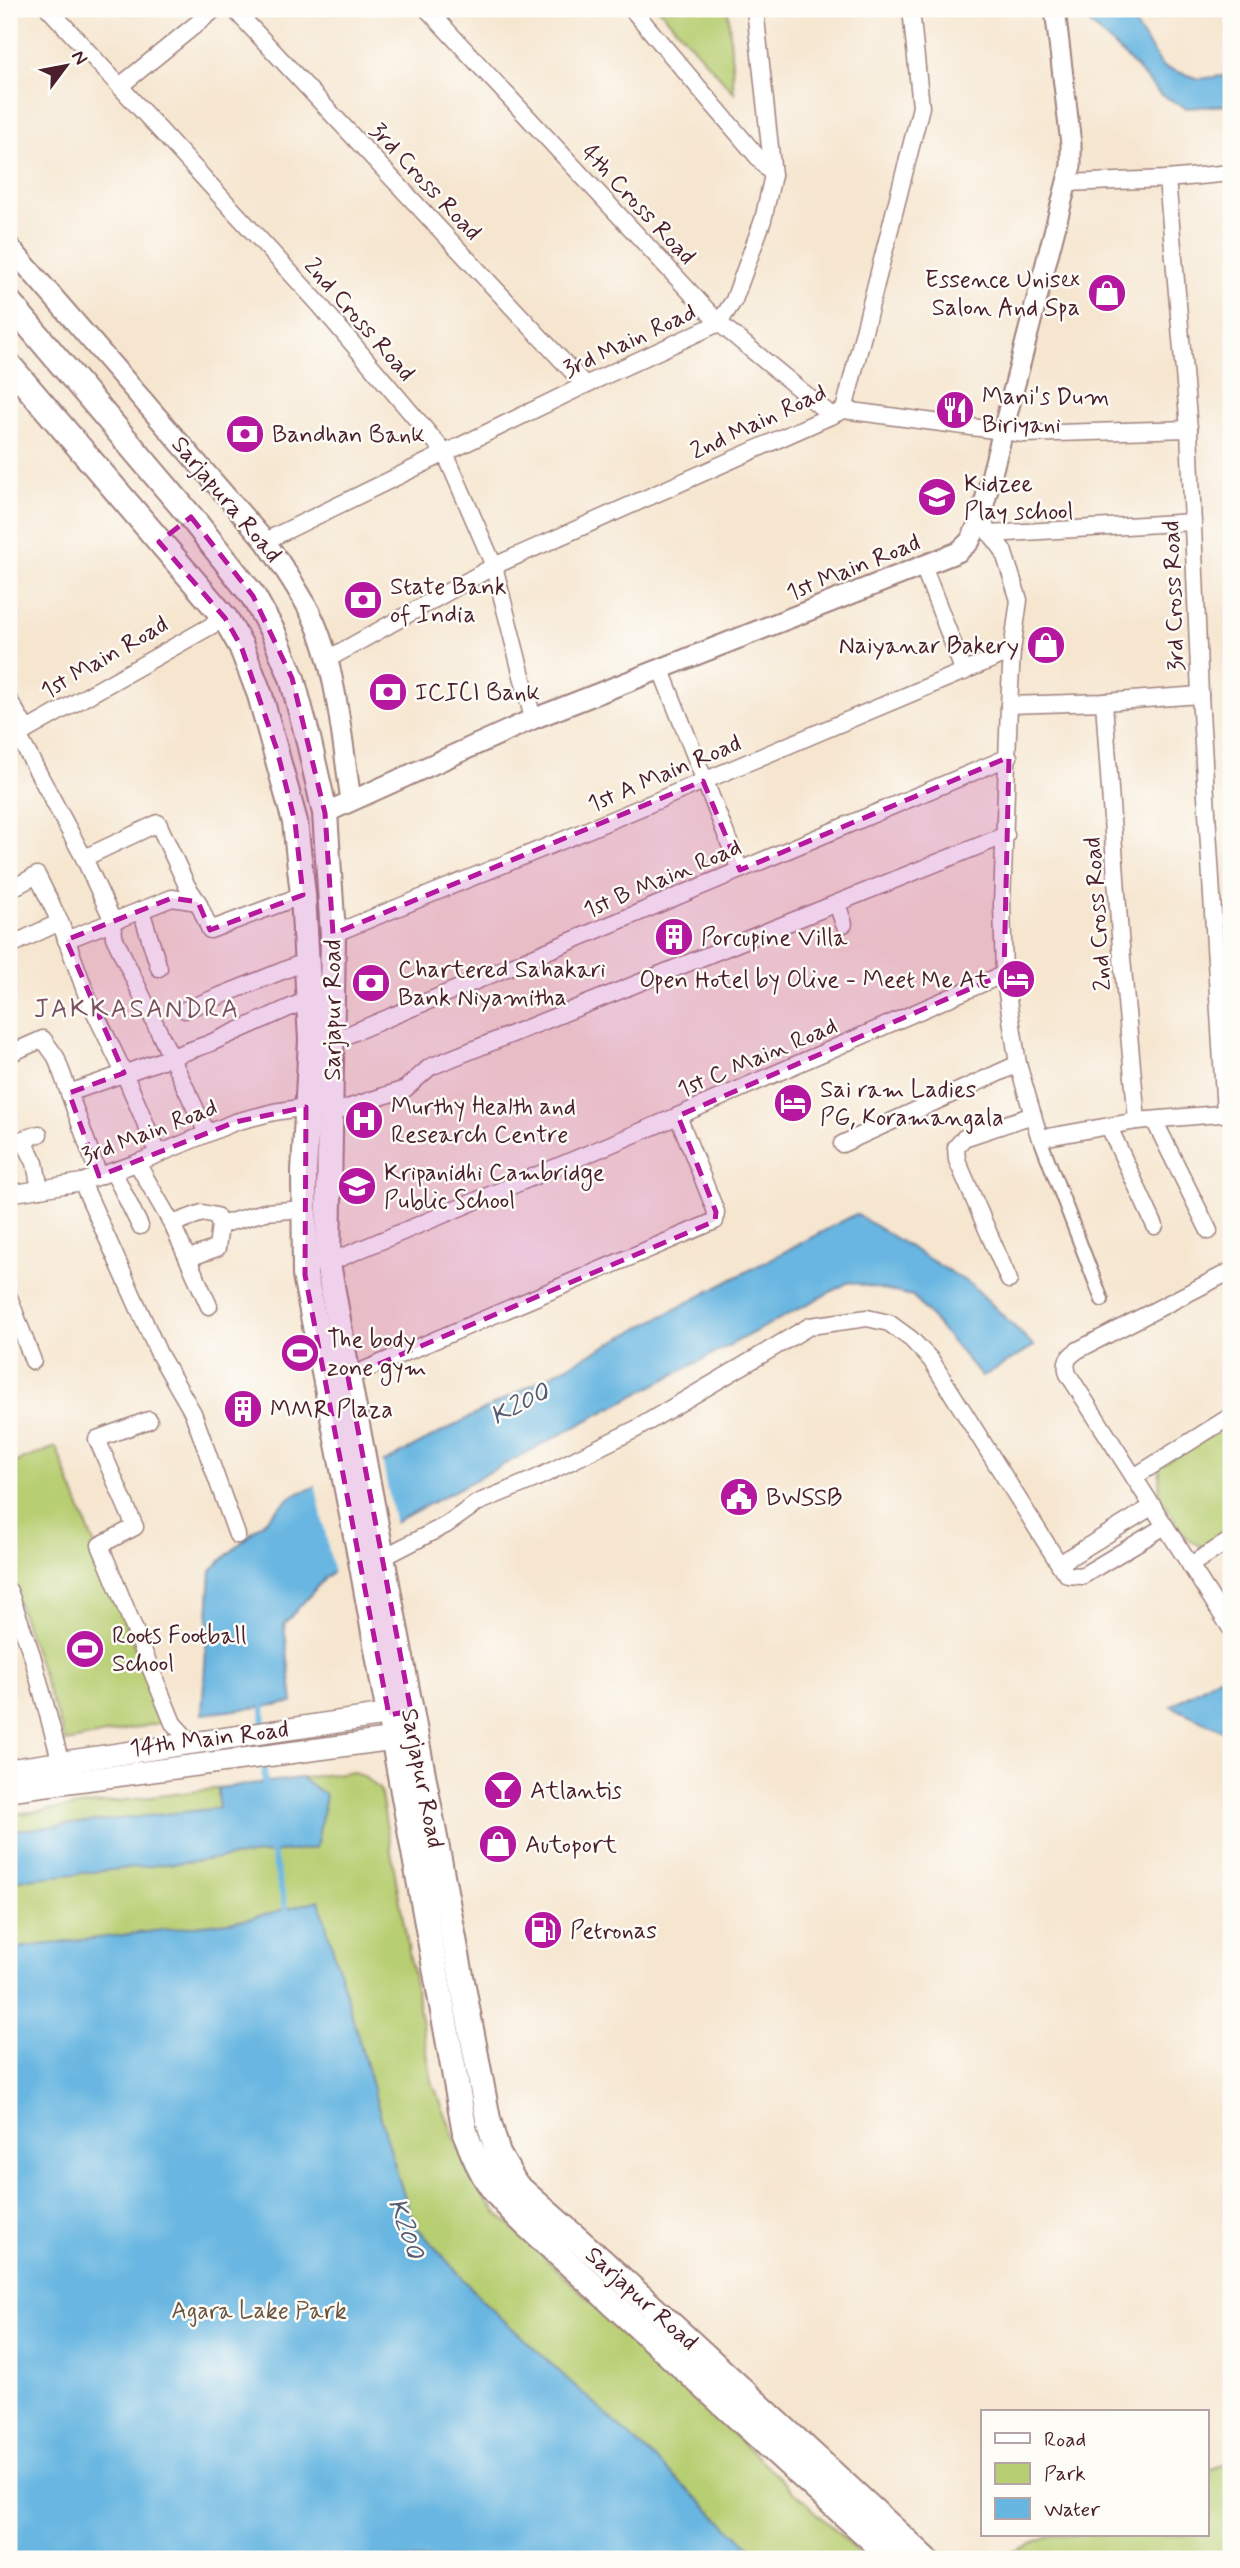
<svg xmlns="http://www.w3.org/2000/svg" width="1240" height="2568" viewBox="0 0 1240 2568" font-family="Mynerve,sans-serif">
  <rect width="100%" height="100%" fill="#fdfcf7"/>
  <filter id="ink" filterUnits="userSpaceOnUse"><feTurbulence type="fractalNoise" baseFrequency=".0143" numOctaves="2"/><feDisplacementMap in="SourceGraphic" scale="14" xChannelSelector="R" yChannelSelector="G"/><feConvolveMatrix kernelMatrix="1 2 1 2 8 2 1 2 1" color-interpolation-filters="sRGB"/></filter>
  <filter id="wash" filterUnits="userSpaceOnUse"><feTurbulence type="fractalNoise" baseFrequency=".00686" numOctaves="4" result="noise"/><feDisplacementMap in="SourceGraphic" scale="28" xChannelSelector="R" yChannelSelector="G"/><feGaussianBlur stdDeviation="1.57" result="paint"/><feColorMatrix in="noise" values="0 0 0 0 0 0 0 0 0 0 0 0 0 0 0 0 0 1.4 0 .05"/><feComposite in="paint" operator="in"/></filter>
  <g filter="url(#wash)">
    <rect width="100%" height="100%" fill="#f6e6d0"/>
    <g fill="#b8ce72" stroke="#81764e" stroke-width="2">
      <polygon points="659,9 728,9 734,93"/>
      <polygon points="1231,1423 1231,1531 1205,1548 1186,1538 1159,1495 1160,1466"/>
      <polygon points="56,1447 164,1722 66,1742 9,1577 9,1465"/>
      <path d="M349 1772C362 1773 371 1782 380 1790L432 2081 473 2184 496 2212 866 2559H9V1815Z"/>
      <polygon points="1231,2461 1231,2559 995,2559 1054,2535 1207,2535 1207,2471"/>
    </g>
    <g fill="#67b6e1" stroke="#586a86" stroke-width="2">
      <polygon points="1085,9 1125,9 1163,67 1199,79 1231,75 1231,105 1186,108 1160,94 1130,61 1086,20"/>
      <polygon points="856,1214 973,1286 1034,1346 982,1377 913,1296 849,1282 397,1521 325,1578 284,1624 293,1703 202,1714 211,1570 293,1495 387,1461"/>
      <polygon points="1231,1670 1231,1735 1171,1706"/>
      <polygon points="301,1778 326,1795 316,1848 9,1881 9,1831 219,1808 218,1788"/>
      <polygon points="319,1900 399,2180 414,2224 483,2301 763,2559 9,2559 9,1949 244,1920"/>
    </g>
    <polygon fill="#f6e6d0" points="382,1459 395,1526 334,1575 315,1483"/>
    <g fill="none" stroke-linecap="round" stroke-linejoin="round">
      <g stroke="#67b6e1" stroke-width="6">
        <polyline points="263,1700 265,1791"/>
        <polyline points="271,1846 287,1914"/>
      </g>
    </g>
  </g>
  <g filter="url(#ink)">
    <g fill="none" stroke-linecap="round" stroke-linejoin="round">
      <g stroke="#a0827e" stroke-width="16">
        <polyline id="pedestrian" points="1039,1136 1102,1300"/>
      </g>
      <g stroke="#a0827e" stroke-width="19">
        <g id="minor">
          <polyline points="49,9 319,304 445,453 494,566 533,719"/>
          <polyline points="234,9 585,385"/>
          <polyline points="427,9 719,323 832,416"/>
          <polyline points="632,9 773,175"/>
          <polyline points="120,86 215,9"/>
          <polyline points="1167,179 1231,173"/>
          <polyline points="1066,183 1167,179 1189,429 1200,695 1225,1113"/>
          <polyline points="844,410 1024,434 1189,429"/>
          <polyline points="980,520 1003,550 1019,600 1012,651 1009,705 1002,904 1004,974 1018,1064 1039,1136 1048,1137 1137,1121 1231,1113"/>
          <polyline points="990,534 1193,522"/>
          <polyline points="265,541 585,385 719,323 734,300 763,220 773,175 755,9"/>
          <polyline points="923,566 964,672"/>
          <polyline points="328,659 494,566 844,410 921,107 911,9"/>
          <polyline points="661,670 740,870"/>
          <polyline points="9,700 27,730"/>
          <polyline points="1104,702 1120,936 1137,1121"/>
          <polyline points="1009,705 1104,702 1200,695"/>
          <polyline points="18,735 84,858 113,921 114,937 207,1133"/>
          <polyline points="11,739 225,618"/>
          <polyline points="84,858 158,823 187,886 198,902"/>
          <polyline points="9,890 37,875 60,922 87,996 124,1073 158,1153"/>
          <polyline points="837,904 844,924"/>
          <polyline points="141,910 159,968"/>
          <polyline points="333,934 578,834 1012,651"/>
          <polyline points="66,940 172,898 198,902 210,930 303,895"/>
          <polyline points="9,946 60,922"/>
          <polyline points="185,1010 307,961"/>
          <polyline points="333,1041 1009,757"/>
          <polyline points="9,1054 43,1039 56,1057 99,1176"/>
          <polyline points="69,1093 208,1044 309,999"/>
          <polyline points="332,1113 405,1089 430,1067 1006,835"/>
          <polyline points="1154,1120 1209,1231"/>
          <polyline points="1109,1127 1155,1226"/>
          <polyline points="39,1134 23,1139 35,1163 40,1189"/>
          <polyline points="842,1144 1018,1064"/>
          <polyline points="137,1163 172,1224 202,1213 216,1216 220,1225 265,1212 304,1209"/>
          <polyline points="113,1171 140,1226"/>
          <polyline points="82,1182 159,1354 193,1413 237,1535"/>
          <polyline points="9,1194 82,1182 137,1163 235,1122 274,1112 306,1107"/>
          <polyline points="172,1224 209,1306"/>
          <polyline points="189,1258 217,1248 220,1225"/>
          <polyline points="328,1263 678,1116 1004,974"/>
          <path d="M1231 1271 1078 1350C1068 1357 1064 1361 1068 1374L1231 1629"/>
          <polyline points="1009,1280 957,1160 956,1147 964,1138 1033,1115"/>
          <polyline points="9,1297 33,1361"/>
          <polyline points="348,1377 715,1221 716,1212 678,1116"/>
          <polyline points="149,1420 97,1439 135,1527 100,1545 173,1723 192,1744"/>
          <polyline points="1134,1477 1231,1416"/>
          <polyline points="382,1558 446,1525 477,1503 535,1479 636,1429 810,1326 867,1318 889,1323 911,1339 931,1360 1063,1570 1068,1575 1082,1576 1165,1526"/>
          <polyline points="1059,1564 1153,1506"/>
          <polyline points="1190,1565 1231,1540"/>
          <polyline points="9,1591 32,1655 61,1763"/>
        </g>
      </g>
      <g stroke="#a0827e" stroke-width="23">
        <g id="tertiary">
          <path d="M9 246 265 541C282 565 298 588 311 614 337 667 342 742 351 800"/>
          <polyline points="325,813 533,719 958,552 970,541 980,520 1071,166 1071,144 1055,9"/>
        </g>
      </g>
      <g stroke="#a0827e" stroke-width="24">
        <g id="secondary">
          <polyline points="9,1770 405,1712"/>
          <polyline points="9,1790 409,1737"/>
        </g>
      </g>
      <g stroke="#a0827e" stroke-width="28">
        <g id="primary">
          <polyline points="9,302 191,517 253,596 273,632 292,678 308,738 325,813 333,934 328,1263 348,1377 488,2119 498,2154 516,2185 601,2260 926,2559"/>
          <path d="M9 365 225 618 241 646 260 695 295 822 303 895 311 1040 304 1171 305 1275 361 1561 465 2132C481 2179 495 2195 531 2229L893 2559"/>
        </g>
      </g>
      <use href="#pedestrian" stroke="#fff" stroke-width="12"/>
      <use href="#minor" stroke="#fff" stroke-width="16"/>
      <use href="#tertiary" stroke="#fff" stroke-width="19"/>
      <use href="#secondary" stroke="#fff" stroke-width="21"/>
      <use href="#primary" stroke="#fff" stroke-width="24"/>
    </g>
  </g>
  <path fill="#b5179e" fill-opacity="0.2" stroke="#b5179e" stroke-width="5" stroke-dasharray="14 9" stroke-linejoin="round" d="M191 517 253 596 292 678 325 813 333 934 703 781 740 870 1009 757 1004 974 678 1116 716 1212 715 1221 348 1377 411 1711 389 1715 305 1275 306 1107 235 1122 99 1176 69 1093 124 1073 66 940 172 898 198 902 210 930 303 895 295 822 277 750 241 646 225 618 159 542Z"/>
  <defs>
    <g id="shop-disc" transform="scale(2.0125)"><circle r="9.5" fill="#b5179e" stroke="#fdfcf7"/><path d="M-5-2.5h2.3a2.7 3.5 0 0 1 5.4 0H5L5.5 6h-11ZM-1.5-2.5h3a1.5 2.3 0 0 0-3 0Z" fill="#fff"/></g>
    <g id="restaurant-disc" transform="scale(2.0125)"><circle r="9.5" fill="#b5179e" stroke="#fdfcf7"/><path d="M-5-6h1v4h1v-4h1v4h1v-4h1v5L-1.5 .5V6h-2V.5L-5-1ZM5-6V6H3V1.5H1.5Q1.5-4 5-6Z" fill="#fff"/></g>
    <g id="bank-disc" transform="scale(2.0125)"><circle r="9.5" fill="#b5179e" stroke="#fdfcf7"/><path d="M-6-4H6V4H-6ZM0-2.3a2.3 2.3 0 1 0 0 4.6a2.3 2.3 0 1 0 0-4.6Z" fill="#fff"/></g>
    <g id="school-disc" transform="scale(2.0125)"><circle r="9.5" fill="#b5179e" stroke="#fdfcf7"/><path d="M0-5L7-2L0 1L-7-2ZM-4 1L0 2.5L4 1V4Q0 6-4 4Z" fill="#fff"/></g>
    <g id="building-disc" transform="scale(2.0125)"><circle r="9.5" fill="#b5179e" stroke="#fdfcf7"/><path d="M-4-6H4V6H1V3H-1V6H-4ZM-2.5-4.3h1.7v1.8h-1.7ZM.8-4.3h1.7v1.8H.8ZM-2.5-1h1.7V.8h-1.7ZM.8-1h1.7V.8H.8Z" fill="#fff"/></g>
    <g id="hotel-disc" transform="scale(2.0125)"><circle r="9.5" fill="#b5179e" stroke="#fdfcf7"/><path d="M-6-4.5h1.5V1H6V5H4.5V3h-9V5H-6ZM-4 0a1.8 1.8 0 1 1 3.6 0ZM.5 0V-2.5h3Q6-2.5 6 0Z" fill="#fff"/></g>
    <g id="hospital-disc" transform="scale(2.0125)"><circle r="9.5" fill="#b5179e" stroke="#fdfcf7"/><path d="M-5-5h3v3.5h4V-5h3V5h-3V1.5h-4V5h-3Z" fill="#fff"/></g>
    <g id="stadium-disc" transform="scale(2.0125)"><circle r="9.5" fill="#b5179e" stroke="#fdfcf7"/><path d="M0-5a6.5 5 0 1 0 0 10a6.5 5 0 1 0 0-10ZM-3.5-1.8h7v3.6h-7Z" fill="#fff"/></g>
    <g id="civic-disc" transform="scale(2.0125)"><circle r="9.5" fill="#b5179e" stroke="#fdfcf7"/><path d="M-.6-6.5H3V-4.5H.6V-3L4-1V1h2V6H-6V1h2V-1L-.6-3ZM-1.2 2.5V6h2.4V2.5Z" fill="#fff"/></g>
    <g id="bar-disc" transform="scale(2.0125)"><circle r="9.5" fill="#b5179e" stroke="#fdfcf7"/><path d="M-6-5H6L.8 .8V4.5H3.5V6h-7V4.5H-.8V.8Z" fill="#fff"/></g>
    <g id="fuel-disc" transform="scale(2.0125)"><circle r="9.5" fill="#b5179e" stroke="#fdfcf7"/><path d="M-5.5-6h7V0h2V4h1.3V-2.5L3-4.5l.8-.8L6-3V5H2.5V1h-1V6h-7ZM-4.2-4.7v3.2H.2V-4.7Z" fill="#fff"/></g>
  </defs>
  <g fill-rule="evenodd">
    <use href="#shop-disc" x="1107" y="293"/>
    <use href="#restaurant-disc" x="955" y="410"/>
    <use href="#bank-disc" x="245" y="434"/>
    <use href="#school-disc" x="937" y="497"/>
    <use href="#bank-disc" x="363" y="600"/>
    <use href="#shop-disc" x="1046" y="645"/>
    <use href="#bank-disc" x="388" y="692"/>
    <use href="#building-disc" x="674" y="937"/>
    <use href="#hotel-disc" x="1016" y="979"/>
    <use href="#bank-disc" x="371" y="983"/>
    <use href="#hotel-disc" x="793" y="1103"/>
    <use href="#hospital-disc" x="364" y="1120"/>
    <use href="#school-disc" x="357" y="1186"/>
    <use href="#stadium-disc" x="300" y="1353"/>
    <use href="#building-disc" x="243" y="1409"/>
    <use href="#civic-disc" x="739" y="1497"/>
    <use href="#stadium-disc" x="85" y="1649"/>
    <use href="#bar-disc" x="503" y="1790"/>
    <use href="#shop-disc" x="498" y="1844"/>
    <use href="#fuel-disc" x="543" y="1930"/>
  </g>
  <g text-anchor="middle" stroke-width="5" stroke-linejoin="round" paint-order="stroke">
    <g font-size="24" fill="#4a1f2b" stroke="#fdfcf7">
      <text transform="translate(426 181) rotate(47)" y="8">3rd Cross Road</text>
      <text transform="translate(639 204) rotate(47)" y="8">4th Cross Road</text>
      <text transform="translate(360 319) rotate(49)" y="8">2nd Cross Road</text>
      <text transform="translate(629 340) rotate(-25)" y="8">3rd Main Road</text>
      <text transform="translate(758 421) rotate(-25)" y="8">2nd Main Road</text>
      <text transform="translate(227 499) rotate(50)" y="8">Sarjapura Road</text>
      <text transform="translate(853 567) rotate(-22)" y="8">1st Main Road</text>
      <text transform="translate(1173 596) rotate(-92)" y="8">3rd Cross Road</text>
      <text transform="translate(104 657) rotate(-30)" y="8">1st Main Road</text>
      <text transform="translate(664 773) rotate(-23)" y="8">1st A Main Road</text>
      <text transform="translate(662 878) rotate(-23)" y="8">1st B Main Road</text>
      <text transform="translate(1097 914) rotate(-94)" y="8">2nd Cross Road</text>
      <text transform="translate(332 1010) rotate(-90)" y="8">Sarjapur Road</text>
      <text transform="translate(757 1057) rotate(-23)" y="8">1st C Main Road</text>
      <text transform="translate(149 1131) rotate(-21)" y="8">3rd Main Road</text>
      <text transform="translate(209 1738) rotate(-7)" y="8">14th Main Road</text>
      <text transform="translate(423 1778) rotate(79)" y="8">Sarjapur Road</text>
      <text transform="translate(642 2298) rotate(42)" y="8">Sarjapur Road</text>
    </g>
    <g font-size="24" fill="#4a1f2b" stroke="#fdfcf7" text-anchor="start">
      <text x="1080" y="287" text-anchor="end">Essence Unisex<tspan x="1080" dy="28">Salon And Spa</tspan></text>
      <text x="982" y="404">Mani's Dum<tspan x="982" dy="28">Biriyani</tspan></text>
      <text x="272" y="442">Bandhan Bank</text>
      <text x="964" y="491">Kidzee<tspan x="964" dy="28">Play school</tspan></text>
      <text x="390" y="594">State Bank<tspan x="390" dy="28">of India</tspan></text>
      <text x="1019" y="653" text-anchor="end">Naiyanar Bakery</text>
      <text x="415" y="700">ICICI Bank</text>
      <text x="701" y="945">Porcupine Villa</text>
      <text x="398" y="977">Chartered Sahakari<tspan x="398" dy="28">Bank Niyamitha</tspan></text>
      <text x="989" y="987" text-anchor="end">Open Hotel by Olive - Meet Me At</text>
      <text x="820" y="1097">Sai ram Ladies<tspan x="820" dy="28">PG, Koramangala</tspan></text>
      <text x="391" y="1114">Murthy Health and<tspan x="391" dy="28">Research Centre</tspan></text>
      <text x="384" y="1180">Kripanidhi Cambridge<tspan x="384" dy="28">Public School</tspan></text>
      <text x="327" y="1347">The body<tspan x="327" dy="28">zone gym</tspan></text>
      <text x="270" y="1417">MMR Plaza</text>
      <text x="766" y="1505">BWSSB</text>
      <text x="112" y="1643">Roots Football<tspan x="112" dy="28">School</tspan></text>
      <text x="530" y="1798">Atlantis</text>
      <text x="525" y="1852">Autoport</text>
      <text x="570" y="1938">Petronas</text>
    </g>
    <g font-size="24" fill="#6b5440" stroke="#fdfcf7">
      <text x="259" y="2318">Agara Lake Park</text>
    </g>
    <g font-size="26" letter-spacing="2" fill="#7c5062" stroke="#fdfcf7">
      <text x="137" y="1017">JAKKASANDRA</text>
    </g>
    <g font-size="26" font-style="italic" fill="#565b74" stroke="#fdfcf7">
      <text transform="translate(519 1403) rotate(-27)" y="9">K200</text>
      <text transform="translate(407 2228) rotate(71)" y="9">K200</text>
    </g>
  </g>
  <rect width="1240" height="2568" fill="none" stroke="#fdfcf7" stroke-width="35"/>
  <rect x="981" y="2410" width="228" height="126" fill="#fdfcf7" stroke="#b5a4a5" stroke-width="2"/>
  <rect x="995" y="2433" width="35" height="10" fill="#ffffff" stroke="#b5a4a5" stroke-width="2"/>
  <text x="1044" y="2446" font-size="21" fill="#4a1f2b">Road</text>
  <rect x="995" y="2463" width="35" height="21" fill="#b8ce72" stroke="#b5a4a5" stroke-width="2"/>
  <text x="1044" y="2480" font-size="21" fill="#4a1f2b">Park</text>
  <rect x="995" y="2498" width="35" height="21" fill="#67b6e1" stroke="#b5a4a5" stroke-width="2"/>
  <text x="1044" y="2516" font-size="21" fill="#4a1f2b">Water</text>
  <g transform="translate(66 66) rotate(58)" stroke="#fdfcf7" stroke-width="5" paint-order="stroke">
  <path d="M0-5L12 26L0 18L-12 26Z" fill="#4a1f2b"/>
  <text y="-10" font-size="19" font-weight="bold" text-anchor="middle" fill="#4a1f2b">N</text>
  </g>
</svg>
